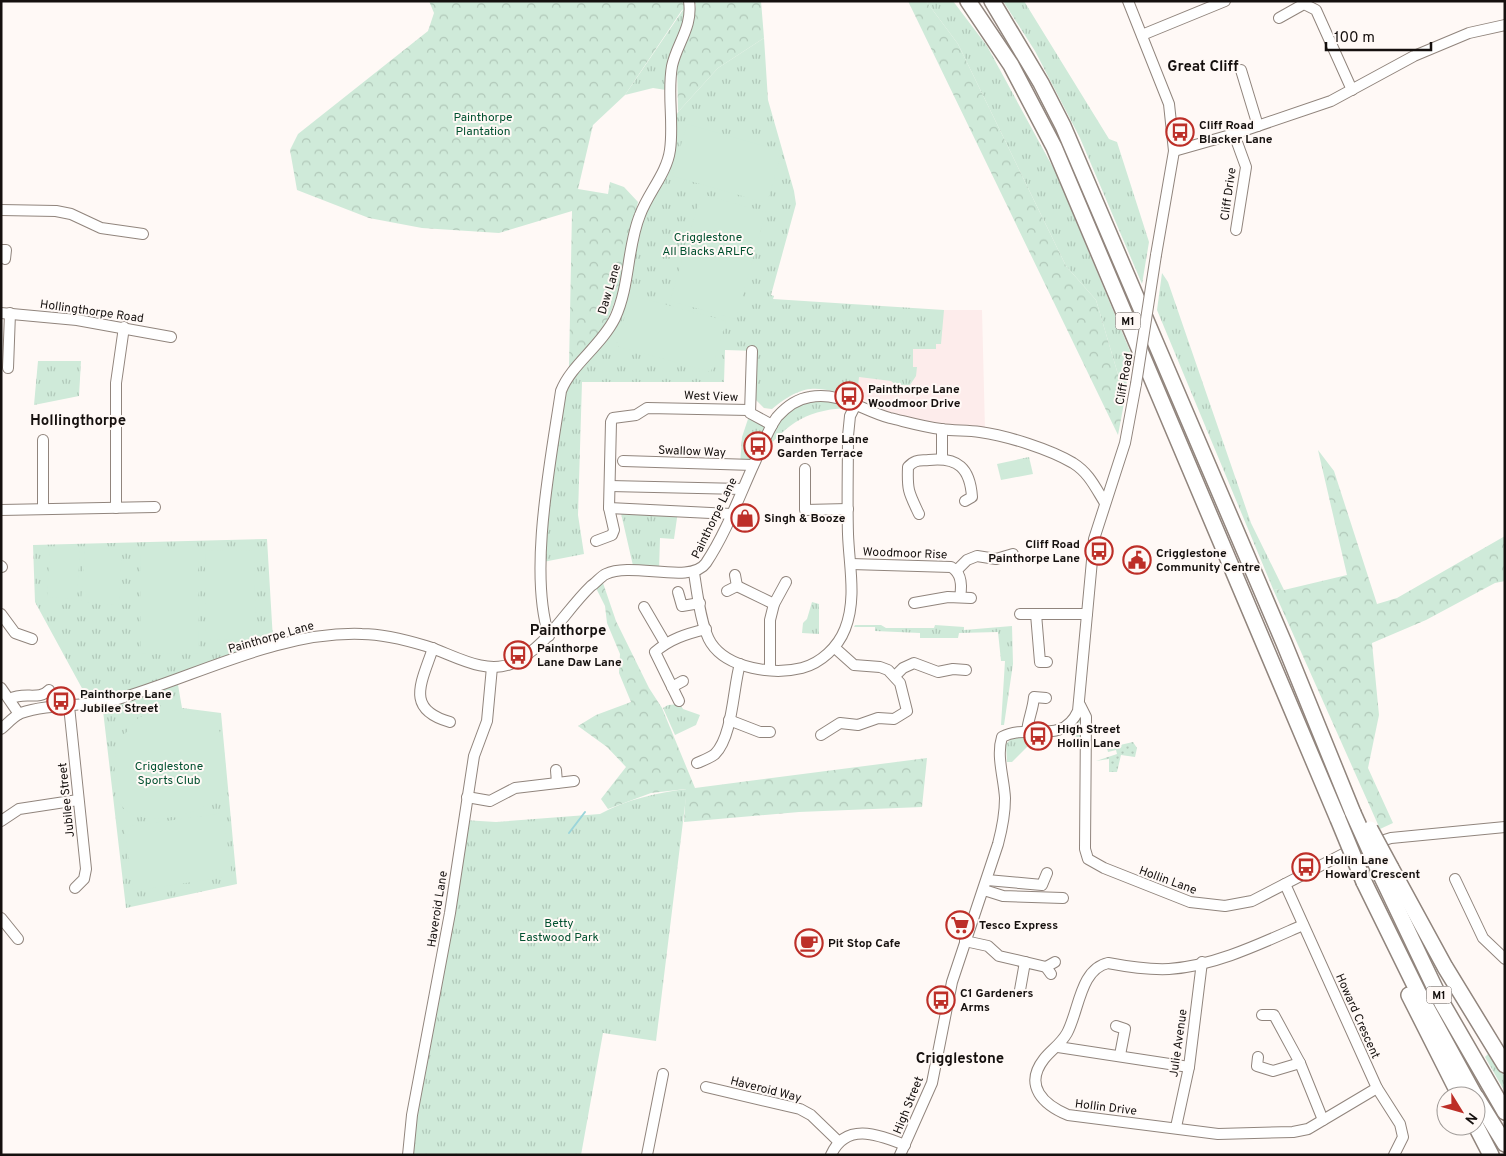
<svg xmlns="http://www.w3.org/2000/svg" width="1506" height="1156" viewBox="0 0 1506 1156" font-family="Overpass,sans-serif">
  <defs>
    <pattern id="grass-tufts" width="24" height="20" patternUnits="userSpaceOnUse" patternTransform="scale(1.25)"><rect width="24" height="20" fill="#cfead9"/><path d="M3 7l-1-3M5 7V3M7 7l1-3M15 17l-1-3M17 17v-4M19 17l1-3" fill="none" stroke="#b1c8b9"/></pattern>
    <pattern id="forest-crowns" width="20" height="18" patternUnits="userSpaceOnUse" patternTransform="scale(1.25)"><rect width="20" height="18" fill="#cfead9"/><path d="M2 6a3 3 0 1 1 6 0M12 15a3 3 0 1 1 6 0" fill="none" stroke="#b1c8b9"/></pattern>
    <pattern id="garden-dots" width="8" height="8" patternUnits="userSpaceOnUse" patternTransform="scale(1.25)"><rect width="8" height="8" fill="#cfead9"/><path d="M2 2h.1M6 6h.1" fill="none" stroke="#b1c8b9" stroke-width="1.8" stroke-linecap="round"/></pattern>
  </defs>
  <rect width="100%" height="100%" fill="#fff9f6"/>
  <polygon fill="#fdeceb" points="930,310 982,310 985,430 931,424 890,413 857,397 823,389 806,388 786,397 772,409 764,408 756,400"/>
  <g fill="url(#grass-tufts)">
    <polygon points="926,1 953,1 987,46 1056,173 1130,351 1125,398 1096,300 1066,266 958,44"/>
    <polygon points="1003,1 1024,1 1109,139 1117,142 1149,242 1142,284 1080,138 1035,51"/>
    <polygon points="685,7 685,22 666,90 653,88 625,95"/>
    <path d="M764 38 768 100 794 191 796 204 771 295 774 296 773 299 944 310 941 344H936V349H913V367H917L916 376 910 385H896L891 381 859 377 857 397C817 387 806 381 772 409L764 408 756 400 757 351 725 350 724 382H582L578 515 584 554 543 562 561 391 615 319 634 234 665 167 671 126 678 112 718 68Z"/>
    <polygon points="1162,273 1168,282 1251,523 1284,590 1273,589 1157,310"/>
    <polygon points="38,361 81,361 79,396 34,405"/>
    <path d="M814 396 854 408C802 408 784 427 753 465H740L742 437 750 413 772 425 778 417Z"/>
    <polygon points="1029,457 1033,474 1001,480 997,464"/>
    <polygon points="620,509 678,511 674,539 660,538 659,571 634,570"/>
    <polygon points="267,539 273,640 177,679 182,708 221,713 237,884 126,908 102,702 90,703 35,602 33,545"/>
    <polygon points="812,602 819,604 819,634 802,633 803,623 807,619"/>
    <polygon points="855,625 881,625 886,628 934,628 935,625 964,627 964,630 1012,626 1013,664 1004,725 1001,725 1005,661 1001,661 998,632 959,633 958,638 920,638 920,633 875,631 875,627 854,627"/>
    <polygon points="680,704 683,709 700,715 696,725 675,735 663,708 668,705"/>
    <polygon points="1084,711 1082,739 1060,730"/>
    <polygon points="1013,737 1037,737 1012,762 1007,762 1006,744"/>
    <path d="M687 789 656 1041 603 1033 581 1155H408L464 820 496 822 600 814C628 799 656 793 687 789Z"/>
    <polygon points="1489,1053 1505,1077 1505,1092 1485,1057"/>
  </g>
  <g fill="url(#forest-crowns)">
    <path d="M429 1H761L764 38 718 68 678 112 677 66 692 27 696 4 682 10 625 95 593 125 578 189 608 194 610 182 624 187 638 202C623 261 623 327 569 367L572 211 499 233 422 228 369 218 297 190 290 150 298 134 428 31 434 13Z"/>
    <polygon points="908,1 926,1 958,44 1066,266 1096,300 1125,398 1118,435"/>
    <polygon points="1318,450 1334,471 1377,604 1397,598 1505,536 1505,581 1495,583 1426,620 1372,643 1379,715 1368,768 1393,823 1380,829 1273,589 1284,590 1347,575"/>
    <polygon points="603,583 616,621 649,688 662,708 695,788 927,758 922,807 799,812 684,822 686,789 651,793 608,809 601,799 626,767 607,747 578,726 596,715 631,702 619,673 620,654 607,623 605,606 596,588"/>
  </g>
  <polygon fill="url(#garden-dots)" points="1133,742 1137,748 1135,757 1121,755 1117,772 1109,772 1109,759 1096,761 1117,754 1116,750 1108,752 1107,748"/>
  <g fill="#cfead9">
    <polygon points="687,124 782,151 767,203 672,176"/>
    <polygon points="701,194 766,212 736,319 670,301"/>
    <polygon points="631,295 726,321 711,372 616,346"/>
    <polygon points="1026,460 1028,472 1004,477 1001,466"/>
    <polygon points="85,547 122,550 119,605 81,602"/>
    <polygon points="50,548 80,550 77,599 47,597"/>
    <polygon points="254,550 256,639 206,640 205,551"/>
    <polygon points="140,551 198,551 199,653 141,654"/>
    <path d="M180 709C217 714 223 728 225 762 226 774 227 786 219 795 201 817 132 832 118 800 112 788 116 760 115 746L139 717Z"/>
    <polygon points="223,813 232,876 133,891 124,827"/>
  </g>
  <g fill="none" stroke-linecap="round" stroke-linejoin="round">
    <polyline stroke="#9bd5da" stroke-width="2" points="569,833 585,812"/>
    <g stroke="#91857d" stroke-width="12">
      <g id="minor">
        <polyline points="1128,1 1169,104 1174,151 1156,255"/>
        <polyline points="1279,18 1304,4 1316,10 1352,90"/>
        <polyline points="1142,35 1225,1"/>
        <polyline points="1241,70 1258,126"/>
        <polyline points="1234,134 1246,167 1236,230"/>
        <polyline points="1174,151 1234,134 1331,101 1414,56 1469,33 1505,25"/>
        <polyline points="1,210 56,211 71,214 101,228 143,234"/>
        <polyline points="1,250 6,250 5,259"/>
        <polyline points="1,313 77,320 171,337"/>
        <polyline points="752,351 750,413 772,425"/>
        <polyline points="8,368 10,313"/>
        <polyline points="43,440 43,507"/>
        <polyline points="942,459 942,429"/>
        <polyline points="623,461 753,465"/>
        <polyline points="805,469 805,510 848,509"/>
        <polyline points="610,486 742,489"/>
        <polyline points="116,508 116,383 124,327"/>
        <polyline points="609,508 731,514"/>
        <polyline points="1,510 155,507"/>
        <path d="M919 514C909 493 907 491 908 467 915 459 920 461 929 460 958 457 970 468 972 497L965 501"/>
        <polyline points="596,541 612,535 614,530 609,508 611,422 613,418 636,415 647,408 749,410"/>
        <path d="M851 564 951 567C962 573 962 586 960 597"/>
        <polyline points="1,566 2,567"/>
        <polyline points="957,570 967,560 977,556 996,559 1013,554"/>
        <path d="M694 573C697 591 701 628 711 643 728 669 774 675 802 668 821 663 838 647 845 629 857 599 849 565 848 534 847 501 848 468 848 436L850 416 856 404"/>
        <polyline points="737,586 774,604"/>
        <polyline points="727,591 737,586 735,575"/>
        <polyline points="678,592 682,606 700,603"/>
        <polyline points="914,603 948,597 971,598"/>
        <polyline points="644,607 665,643"/>
        <polyline points="1,614 15,633 32,639"/>
        <polyline points="1020,614 1087,614"/>
        <polyline points="1036,614 1040,662 1047,662"/>
        <path d="M549 636C528 572 551 459 561 391 571 365 601 346 615 318 630 286 627 246 640 215 648 193 667 173 670 150 674 122 667 94 672 66 677 43 693 27 689 1"/>
        <path d="M433 648C422 682 404 709 450 722"/>
        <polyline points="770,670 770,620 774,604 786,582"/>
        <polyline points="895,676 903,668 914,663 938,672 953,669 966,670"/>
        <polyline points="672,687 683,681"/>
        <polyline points="1,688 19,714"/>
        <path d="M10 699C24 691 39 701 49 690"/>
        <path d="M679 701 655 652C670 639 686 634 706 629"/>
        <polyline points="1080,705 1086,717 1085,849 1088,859 1104,868 1190,902 1225,906 1252,901 1349,851 1391,838 1505,827"/>
        <polyline points="69,706 86,869 84,879 75,888"/>
        <polyline points="729,720 760,732 770,732"/>
        <path d="M1 729C7 724 14 716 21 713 49 703 89 707 118 699 197 676 279 631 362 634 383 634 406 640 426 646 452 654 485 676 513 663 548 646 564 612 591 586 596 583 601 576 606 574 631 561 691 585 706 563 726 533 739 497 754 464 761 449 767 431 777 417 786 407 796 399 810 397 839 391 863 411 890 418 907 422 924 427 941 429 954 431 967 430 980 432 1008 436 1049 449 1073 463 1089 473 1095 487 1105 503"/>
        <path d="M1027 732C1028 719 1033 710 1034 697L1046 698"/>
        <polyline points="821,735 840,723 858,725 878,718 894,719 907,711 900,683 888,670 880,667 854,665 835,648"/>
        <path d="M697 763C704 760 710 758 715 754 733 736 733 687 740 664"/>
        <polyline points="556,770 557,783"/>
        <polyline points="467,797 490,801 515,788 574,781"/>
        <polyline points="1,821 19,809 78,800"/>
        <polyline points="1455,879 1483,938 1505,959"/>
        <polyline points="987,880 1042,885 1047,873"/>
        <polyline points="1285,884 1377,1088 1400,1124 1403,1137 1394,1155"/>
        <polyline points="984,890 1003,896 1063,898"/>
        <polyline points="1,918 18,939"/>
        <path d="M1303 925C1262 943 1215 966 1169 969 1148 970 1129 967 1108 963 1080 969 1079 1011 1067 1033 1061 1044 1051 1050 1044 1059 1023 1086 1044 1105 1068 1115L1218 1134 1293 1132 1308 1129 1377 1088"/>
        <polyline points="965,941 988,946 999,956 1046,967"/>
        <polyline points="1051,974 1046,967 1055,962"/>
        <polyline points="1020,990 1025,962"/>
        <polyline points="1262,1015 1274,1015 1300,1063 1323,1120"/>
        <polyline points="1116,1026 1125,1029 1120,1055"/>
        <polyline points="1058,1047 1189,1067"/>
        <polyline points="1258,1057 1257,1066 1273,1071 1300,1063"/>
        <polyline points="706,1087 800,1109 811,1115 839,1142"/>
        <polyline points="1176,1127 1189,1067 1202,962"/>
        <polyline points="408,1155 412,1115 450,913 474,756 487,721 492,667"/>
        <polyline points="647,1155 663,1074"/>
        <path d="M831 1155C846 1121 879 1135 905 1145"/>
        <path d="M900 1155 932 1083 952 982 998 844C1002 829 1005 814 1005 798 1004 778 996 756 1002 737 1028 723 1062 746 1078 711L1094 539 1125 443 1136 384"/>
      </g>
    </g>
    <g stroke="#91857d" stroke-width="18">
      <g id="highway">
        <polyline points="968,1 1011,65 1054,147 1338,819"/>
        <polyline points="992,1 1041,83 1063,126 1284,643 1353,813"/>
        <polyline points="1391,868 1445,967 1505,1065"/>
        <polyline points="1380,873 1442,1003 1505,1112"/>
        <polyline points="1364,882 1418,992 1475,1096"/>
        <polyline points="1409,995 1460,1096"/>
        <polyline points="1476,1097 1505,1144"/>
        <polyline points="1476,1126 1491,1155"/>
      </g>
    </g>
    <use href="#minor" stroke="#fff" stroke-width="10"/>
    <use href="#highway" stroke="#fff" stroke-width="15"/>
    <g stroke="#91857d" stroke-width="12" stroke-linecap="butt">
      <polyline id="minor-bridge" points="1136,384 1156,255"/>
    </g>
    <g stroke="#91857d" stroke-width="18" stroke-linecap="butt">
      <g id="highway-bridge">
        <polyline points="1353,813 1380,873"/>
        <polyline points="1338,819 1364,882"/>
        <polyline points="1370,829 1391,868"/>
      </g>
    </g>
    <use href="#minor-bridge" stroke="#fff" stroke-width="10"/>
    <use href="#highway-bridge" stroke="#fff" stroke-width="15"/>
  </g>
  <defs>
    <g id="bus-ring" transform="scale(1.4375)"><circle r="9.5" fill="#fff9f6" stroke="#bd2f28" stroke-width="1.5"/><path d="M-5-6H5V4H4V6H2V4H-2V6H-4V4H-5ZM-3.5-4V0h7V-4ZM-3.5 1.2v1.5H-2V1.2ZM2 1.2v1.5H3.5V1.2Z" fill="#bd2f28"/></g>
    <g id="shop-ring" transform="scale(1.4375)"><circle r="9.5" fill="#fff9f6" stroke="#bd2f28" stroke-width="1.5"/><path d="M-5-2.5h2.3a2.7 3.5 0 0 1 5.4 0H5L5.5 6h-11ZM-1.5-2.5h3a1.5 2.3 0 0 0-3 0Z" fill="#bd2f28"/></g>
    <g id="civic-ring" transform="scale(1.4375)"><circle r="9.5" fill="#fff9f6" stroke="#bd2f28" stroke-width="1.5"/><path d="M-.6-6.5H3V-4.5H.6V-3L4-1V1h2V6H-6V1h2V-1L-.6-3ZM-1.2 2.5V6h2.4V2.5Z" fill="#bd2f28"/></g>
    <g id="supermarket-ring" transform="scale(1.4375)"><circle r="9.5" fill="#fff9f6" stroke="#bd2f28" stroke-width="1.5"/><path d="M-6-5.5h2.5l.6 2H6L4.5 2H-2.5L-4.4-4H-6ZM-1.5 3.2a1.3 1.3 0 1 0 .1 0ZM3 3.2a1.3 1.3 0 1 0 .1 0Z" fill="#bd2f28"/></g>
    <g id="cafe-ring" transform="scale(1.4375)"><circle r="9.5" fill="#fff9f6" stroke="#bd2f28" stroke-width="1.5"/><path d="M-5.5-4.5H6V0H3Q3 3.5 0 3.5H-2.5Q-5.5 3.5-5.5 0ZM3-3.2v2h1.7v-2ZM-6 4.5H4V6H-6Z" fill="#bd2f28"/></g>
  </defs>
  <g fill-rule="evenodd">
    <use href="#bus-ring" x="1180" y="132"/>
    <use href="#bus-ring" x="849" y="396"/>
    <use href="#bus-ring" x="758" y="446"/>
    <use href="#shop-ring" x="745" y="518"/>
    <use href="#bus-ring" x="1099" y="551"/>
    <use href="#civic-ring" x="1137" y="560"/>
    <use href="#bus-ring" x="518" y="655"/>
    <use href="#bus-ring" x="61" y="701"/>
    <use href="#bus-ring" x="1038" y="736"/>
    <use href="#bus-ring" x="1306" y="867"/>
    <use href="#supermarket-ring" x="960" y="925"/>
    <use href="#cafe-ring" x="809" y="943"/>
    <use href="#bus-ring" x="941" y="1000"/>
  </g>
  <g text-anchor="middle" stroke-width="4" stroke-linejoin="round" paint-order="stroke">
    <g fill="#fff9f6" stroke="#5b5654" stroke-width="1">
      <rect x="1115.5" y="312.5" width="25" height="17" rx="4"/>
      <rect x="1426.5" y="986.5" width="25" height="17" rx="4"/>
    </g>
    <g font-size="11" font-weight="bold" fill="#15100e">
      <text x="1128" y="325">M1</text>
      <text x="1439" y="999">M1</text>
    </g>
    <g font-size="12" fill="#025130" stroke="#fff9f6">
      <text x="483" y="121">Painthorpe<tspan x="483" dy="14">Plantation</tspan></text>
      <text x="708" y="241">Crigglestone<tspan x="708" dy="14">All Blacks ARLFC</tspan></text>
      <text x="169" y="770">Crigglestone<tspan x="169" dy="14">Sports Club</tspan></text>
      <text x="559" y="927">Betty<tspan x="559" dy="14">Eastwood Park</tspan></text>
    </g>
    <g font-size="12" font-weight="bold" fill="#15100e" stroke="#fff9f6" text-anchor="start">
      <text x="1199" y="129">Cliff Road<tspan x="1199" dy="14">Blacker Lane</tspan></text>
      <text x="868" y="393">Painthorpe Lane<tspan x="868" dy="14">Woodmoor Drive</tspan></text>
      <text x="777" y="443">Painthorpe Lane<tspan x="777" dy="14">Garden Terrace</tspan></text>
      <text x="764" y="522">Singh &amp; Booze</text>
      <text x="1080" y="548" text-anchor="end">Cliff Road<tspan x="1080" dy="14">Painthorpe Lane</tspan></text>
      <text x="1156" y="557">Crigglestone<tspan x="1156" dy="14">Community Centre</tspan></text>
      <text x="537" y="652">Painthorpe<tspan x="537" dy="14">Lane Daw Lane</tspan></text>
      <text x="80" y="698">Painthorpe Lane<tspan x="80" dy="14">Jubilee Street</tspan></text>
      <text x="1057" y="733">High Street<tspan x="1057" dy="14">Hollin Lane</tspan></text>
      <text x="1325" y="864">Hollin Lane<tspan x="1325" dy="14">Howard Crescent</tspan></text>
      <text x="979" y="929">Tesco Express</text>
      <text x="828" y="947">Pit Stop Cafe</text>
      <text x="960" y="997">C1 Gardeners<tspan x="960" dy="14">Arms</tspan></text>
    </g>
    <g font-size="12" fill="#15100e" stroke="#fff9f6">
      <text transform="translate(1228 194) rotate(-82)" y="4">Cliff Drive</text>
      <text transform="translate(609 289) rotate(-73)" y="4">Daw Lane</text>
      <text transform="translate(92 311) rotate(8)" y="4">Hollingthorpe Road</text>
      <text transform="translate(1124 379) rotate(-80)" y="4">Cliff Road</text>
      <text transform="translate(711 396) rotate(2)" y="4">West View</text>
      <text transform="translate(692 451) rotate(2)" y="4">Swallow Way</text>
      <text transform="translate(714 518) rotate(-64)" y="4">Painthorpe Lane</text>
      <text transform="translate(905 553) rotate(2)" y="4">Woodmoor Rise</text>
      <text transform="translate(271 637) rotate(-16)" y="4">Painthorpe Lane</text>
      <text transform="translate(66 800) rotate(-96)" y="4">Jubilee Street</text>
      <text transform="translate(1168 880) rotate(20)" y="4">Hollin Lane</text>
      <text transform="translate(437 909) rotate(-81)" y="4">Haveroid Lane</text>
      <text transform="translate(1358 1016) rotate(66)" y="4">Howard Crescent</text>
      <text transform="translate(1178 1043) rotate(-82)" y="4">Julie Avenue</text>
      <text transform="translate(766 1089) rotate(14)" y="4">Haveroid Way</text>
      <text transform="translate(908 1105) rotate(-68)" y="4">High Street</text>
      <text transform="translate(1106 1107) rotate(7)" y="4">Hollin Drive</text>
    </g>
    <g font-size="15" font-weight="bold" fill="#15100e" stroke="#fff9f6">
      <text x="1203" y="71">Great Cliff</text>
      <text x="78" y="425">Hollingthorpe</text>
      <text x="568" y="635">Painthorpe</text>
      <text x="960" y="1063">Crigglestone</text>
    </g>
  </g>
  <rect width="1506" height="1156" fill="none" stroke="#15100e" stroke-width="5"/>
  <g transform="translate(1461 1111) rotate(127)"><circle r="24" fill="#fff9f6" stroke="#a19c99"/>
  <path d="M0-4L9 19L0 12L-9 19Z" fill="#bd2f28"/>
  <text y="-8" font-size="14" font-weight="bold" text-anchor="middle" fill="#15100e">N</text>
  </g>
  <path d="M1326 42v8h105v-8" fill="none" stroke="#15100e" stroke-width="2.5"/>
  <text x="1334" y="42" font-size="15" fill="#15100e" stroke="#fff9f6" stroke-width="4" paint-order="stroke">100 m</text>
</svg>
